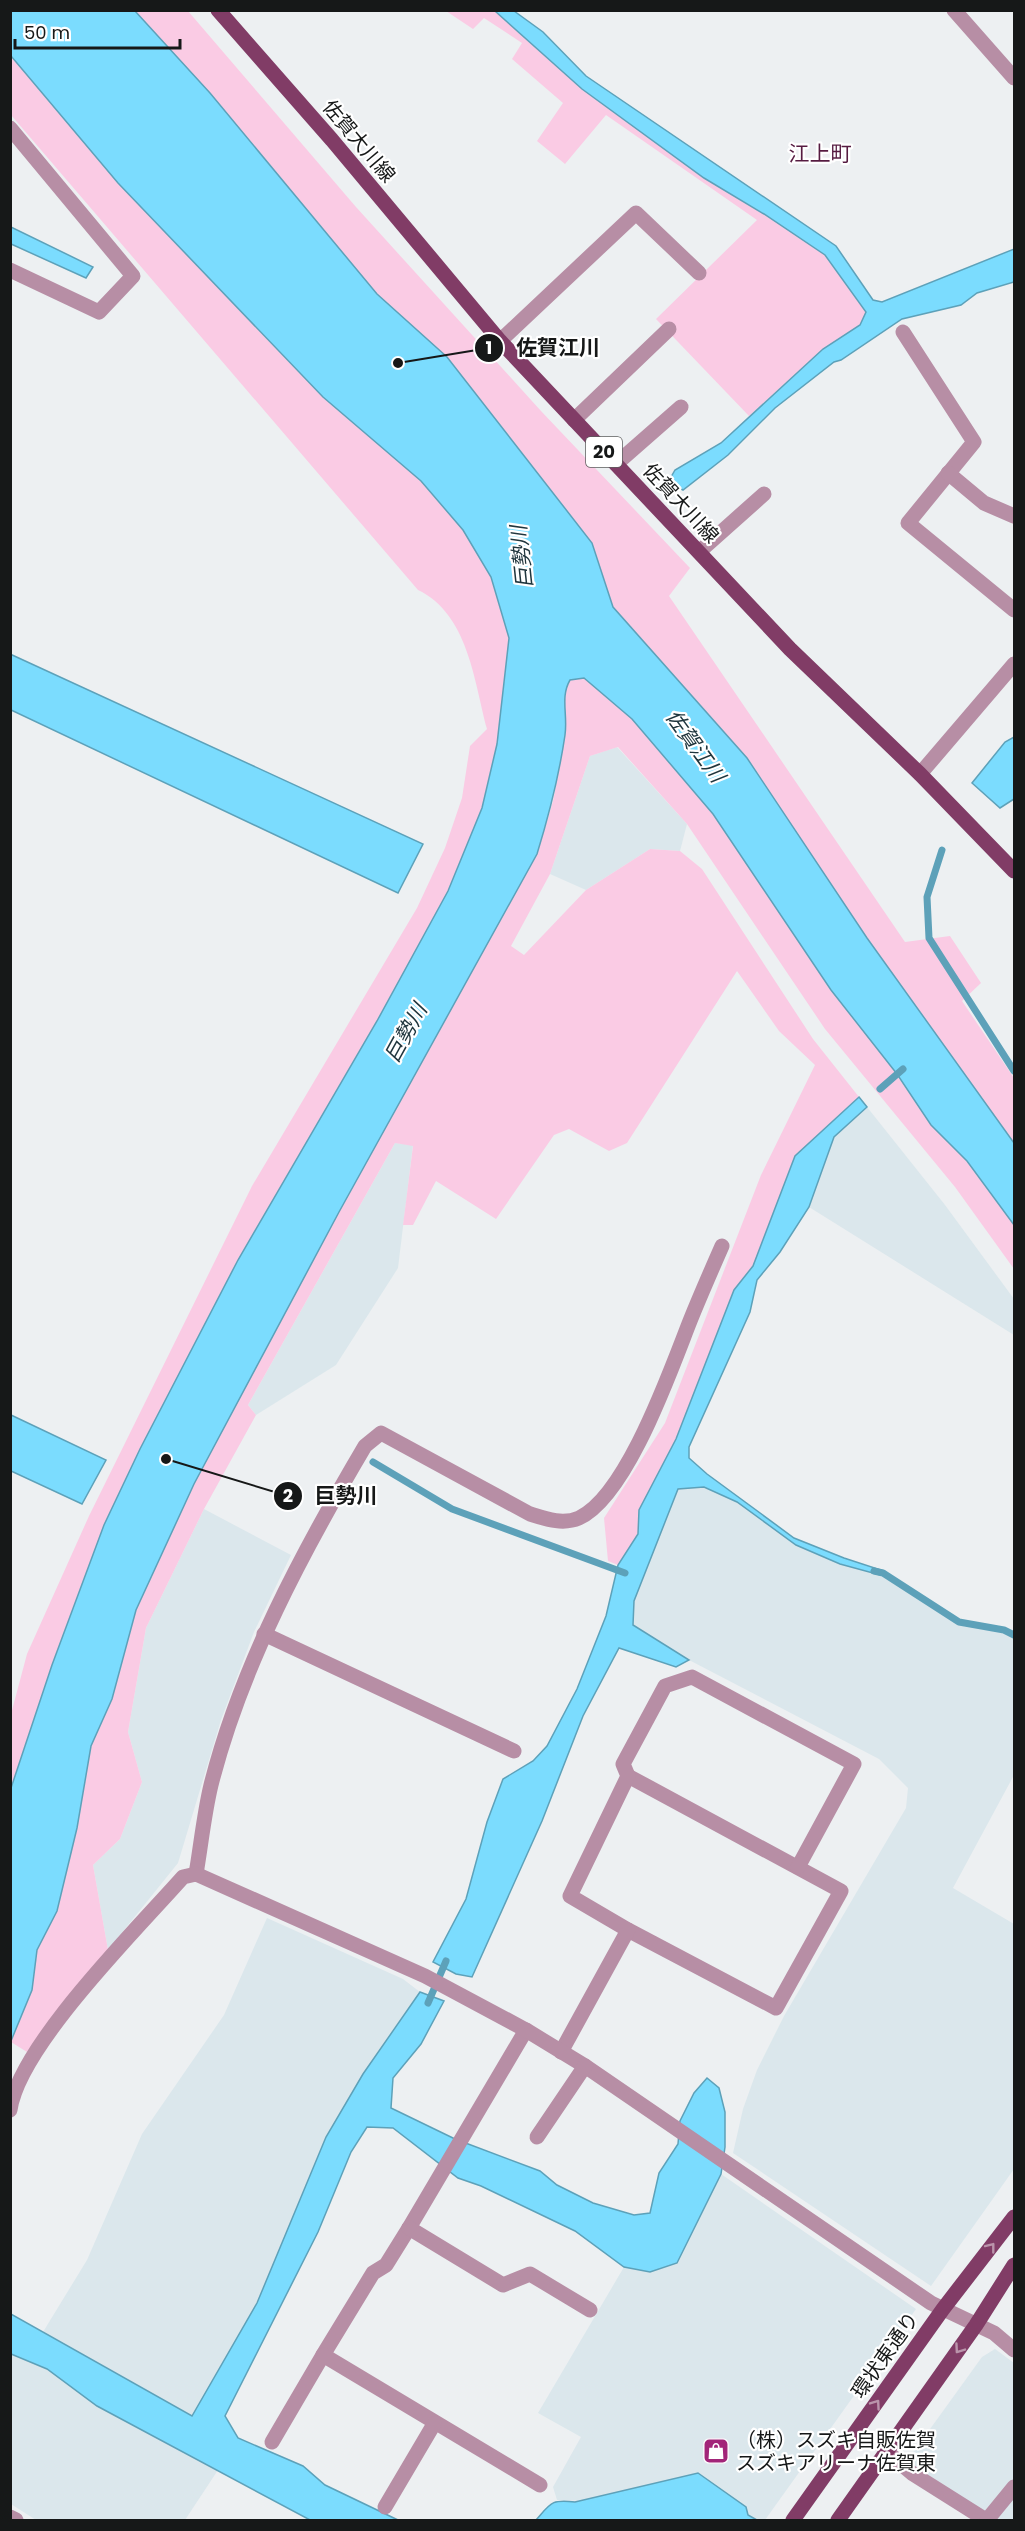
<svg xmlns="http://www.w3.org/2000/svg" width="1025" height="2531" viewBox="0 0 1025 2531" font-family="Poppins,'Noto Sans JP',sans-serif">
  <rect width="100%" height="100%" fill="#edf0f2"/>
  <g fill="#dbe7ec">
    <polygon points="617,747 687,824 680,851 650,849 586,890 550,874 590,756"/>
    <polygon points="867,1107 945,1205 1014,1299 1014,1335 809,1207 834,1137"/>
    <polygon points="395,1143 413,1145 398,1268 336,1365 256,1415 248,1405"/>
    <polygon points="704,1486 737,1502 796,1545 840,1564 880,1575 958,1624 1004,1633 1014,1638 1014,1775 953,1888 1014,1924 1014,2169 931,2286 733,2153 743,2109 757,2070 784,2016 906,1808 908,1788 879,1759 689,1660 633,1625 634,1601 678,1489"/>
    <polygon points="204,1509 291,1555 254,1632 221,1720 178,1863 108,1950 93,1865 120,1839 142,1782 128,1732 146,1628"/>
    <polygon points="267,1918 403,1979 420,1992 363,2074 257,2303 192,2417 43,2332 87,2260 142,2134 224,2015"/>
    <polygon points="721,2174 916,2309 765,2520 757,2520 748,2515 746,2507 557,2500 553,2487 581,2437 538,2413 624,2267 650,2272 677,2263"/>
    <polygon points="995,2349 1014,2363 1014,2520 996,2520 907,2461 982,2357"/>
    <polygon points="10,2354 47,2369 97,2406 218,2470 185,2520 36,2520 11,2504"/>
  </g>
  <g fill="#facbe4">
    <polygon points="135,11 188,11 356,207 541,411 690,568 669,596 905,942 950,936 981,983 962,1001 1014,1078 1014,1143 867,938 747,758 613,607 592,543 527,459 447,357 377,294 210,93"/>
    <polygon points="446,11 496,11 582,89 704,178 764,214 825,255 866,312 860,325 823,349 749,416 656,319 757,220 606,115 565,164 537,141 563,103 512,59 522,43 484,18 473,29"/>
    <path d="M11 56 118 183 323 397 421 481 463 530 491 577 509 638 497 744 482 808 448 891 377 1021 238 1260 140 1449 104 1525 52 1665 11 1788V1714L27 1654 89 1516 252 1186 417 908 445 848 462 798 470 746 487 729C474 680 468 614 418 590L11 115Z"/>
    <polygon points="571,659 659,729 931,1125 967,1161 1014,1225 1014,1269 955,1187 825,1029 687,824 618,747 590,756 550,874 511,946 524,955 586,890 650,849 680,851 702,869 813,1039 859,1097 795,1156 753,1266 734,1290 676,1439 639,1510 638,1534 618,1565 608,1561 604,1518 665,1423 761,1175 815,1065 779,1031 737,971 627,1143 609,1151 569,1129 554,1135 496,1219 436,1181 413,1225 403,1225 413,1146 395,1143 248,1405 256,1415 204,1509 146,1628 128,1732 142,1782 120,1839 93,1865 108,1950 27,2052 11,2042 32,1990 37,1950 57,1911 77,1828 91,1746 112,1699 136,1610 194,1484 339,1212 537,854 553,801 566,731 564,691"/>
  </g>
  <g fill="#7bdcfe" stroke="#5da1b9" stroke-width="1.5">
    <path d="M11 10 135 11 210 93 377 294 447 357 592 543 613 607 747 758 867 938 1014 1143V1225L967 1161 931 1125 897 1074 831 990 713 814 632 719 584 678 570 680C560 697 568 715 565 735 559 776 549 815 537 854L339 1212 194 1484 136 1610 112 1699 91 1746 77 1828 57 1911 37 1950 32 1990 11 2041V1788L52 1665 104 1525 140 1449 238 1260 377 1021 448 891 482 808 497 744 509 638 491 577 463 530 421 481 323 397 118 183 11 56Z"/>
    <polygon points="495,11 514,11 543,32 586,76 836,246 873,300 882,302 1014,249 1014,282 977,293 961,305 902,319 841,360 834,362 775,408 728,455 683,490 675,486 671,477 675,470 721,443 823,349 860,325 866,312 825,255 764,214 704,178 582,89"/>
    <polygon points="10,227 11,227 93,267 86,278 11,244"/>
    <polygon points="10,654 423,844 398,893 11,710"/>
    <polygon points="1014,737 1014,799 1000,808 972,783 1005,742"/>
    <polygon points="859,1097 867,1107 834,1137 809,1207 780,1252 757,1280 750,1312 689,1447 689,1458 707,1474 794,1538 844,1558 884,1571 880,1575 840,1564 796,1545 737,1502 704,1487 678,1489 634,1601 633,1625 689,1660 676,1667 619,1648 583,1716 542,1821 472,1977 456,1974 433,1962 466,1899 487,1822 503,1779 533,1761 547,1746 577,1689 606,1616 618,1565 638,1534 639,1510 676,1439 734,1290 753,1266 795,1156"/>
    <polygon points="11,1415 106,1460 82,1504 11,1471"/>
    <polygon points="420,1992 444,2001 421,2044 393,2078 391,2108 455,2139 540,2171 557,2185 593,2203 634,2215 650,2213 659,2173 678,2144 680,2121 694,2093 707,2078 719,2088 725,2112 725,2147 721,2174 677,2263 650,2272 624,2267 575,2231 481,2186 458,2178 393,2128 367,2127 351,2152 318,2232 225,2416 238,2438 303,2466 325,2485 398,2520 310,2520 97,2406 47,2369 11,2354 11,2314 192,2416 257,2303 326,2137 363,2074"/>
    <path d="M698 2473 746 2507 748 2515 757 2520H536C551 2503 551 2499 575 2502Z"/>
  </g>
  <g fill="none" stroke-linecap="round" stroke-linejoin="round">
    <g stroke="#5da1b9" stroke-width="7">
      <polyline points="942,850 927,897 929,938 1014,1071"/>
      <polyline points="880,1089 903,1069"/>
      <polyline points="373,1462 452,1509 625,1573"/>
      <polyline points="874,1571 883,1573 959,1622 1004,1630 1014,1635"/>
      <polyline points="428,2003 446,1961"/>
    </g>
    <g stroke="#b78ea5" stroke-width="15">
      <polyline points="954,10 1014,78"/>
      <polyline points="10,128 133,276 99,312 10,270"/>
      <polyline points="903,332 974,442 908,523 1014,610"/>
      <polyline points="500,341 636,213 699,273"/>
      <polyline points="574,420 669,329"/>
      <polyline points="616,464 681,407"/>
      <polyline points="948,473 984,503 1014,516"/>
      <polyline points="699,552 764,494"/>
      <polyline points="920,774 1014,664"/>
      <polyline points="264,1634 514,1751"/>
      <polyline points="628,1776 841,1891 776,2008 628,1930"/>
      <path d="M196 1874C201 1845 204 1814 211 1785 241 1666 303 1551 365 1446L381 1433 530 1514C546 1519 563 1525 579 1518 627 1496 671 1369 690 1321 700 1296 711 1271 722 1246"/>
      <polyline points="526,2030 409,2228 386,2265 373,2273 323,2355 540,2485"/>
      <polyline points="561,2052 628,1930 570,1896 628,1776 623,1764 665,1686 692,1677 854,1764 798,1867"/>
      <path d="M10 2110C19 2046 138 1928 183 1877L196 1874 425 1976 526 2030 585 2066 931 2303 994 2333 1014 2350"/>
      <polyline points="537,2137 585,2066"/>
      <polyline points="409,2228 503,2285 530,2274 590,2310"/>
      <polyline points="272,2442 323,2355"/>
      <polyline points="886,2451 913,2474 986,2520"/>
      <polyline points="385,2507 434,2424"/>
      <polyline points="10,2517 16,2520"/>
      <polyline points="987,2520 1014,2487"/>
    </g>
    <g stroke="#813c66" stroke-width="15">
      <polyline points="218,10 332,140 500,341 790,649 920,774 1014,871"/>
      <polyline points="793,2520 943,2309 1014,2217"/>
      <polyline points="838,2520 976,2325 1014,2265"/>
    </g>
  </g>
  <defs><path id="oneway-chevron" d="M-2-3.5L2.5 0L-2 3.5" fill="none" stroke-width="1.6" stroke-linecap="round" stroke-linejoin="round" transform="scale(1.5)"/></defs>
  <g stroke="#ba94ab">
    <use href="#oneway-chevron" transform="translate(991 2247) rotate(-52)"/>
    <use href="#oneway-chevron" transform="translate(959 2349) rotate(125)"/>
    <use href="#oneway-chevron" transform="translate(876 2404) rotate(-55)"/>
  </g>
  <defs>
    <g id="shop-square" transform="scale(1.35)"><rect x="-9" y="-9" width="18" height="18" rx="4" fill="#a22579" stroke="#fff"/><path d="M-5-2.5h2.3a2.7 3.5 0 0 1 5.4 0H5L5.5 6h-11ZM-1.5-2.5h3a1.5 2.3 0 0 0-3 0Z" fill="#fff"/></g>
  </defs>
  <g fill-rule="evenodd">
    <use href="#shop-square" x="716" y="2451"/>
  </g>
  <g text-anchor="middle" stroke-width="4.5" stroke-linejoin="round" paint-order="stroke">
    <rect fill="#fff" stroke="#5c5d5d" stroke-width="1.5" x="586" y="437" width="36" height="30" rx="4.5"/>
    <g font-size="18" font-weight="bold" fill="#161818">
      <text x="604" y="458">20</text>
    </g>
    <g font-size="20" fill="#161818" stroke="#fff">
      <text transform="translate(359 141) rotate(50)" y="7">佐賀大川線</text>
      <text transform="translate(681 503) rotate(47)" y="7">佐賀大川線</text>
      <text transform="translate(885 2355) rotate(-55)" y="7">環状東通り</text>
    </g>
    <g font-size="20" fill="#161818" stroke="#fff" text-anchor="start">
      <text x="736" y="2447">（株）スズキ自販佐賀<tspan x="736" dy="23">スズキアリーナ佐賀東</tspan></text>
    </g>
    <g font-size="21" fill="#561b41" stroke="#fff">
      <text x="820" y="161">江上町</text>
    </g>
    <g font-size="21" font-style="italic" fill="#20363e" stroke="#fff">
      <text transform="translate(522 557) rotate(-96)" y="7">巨勢川</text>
      <text transform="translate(695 746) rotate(54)" y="7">佐賀江川</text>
      <text transform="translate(406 1033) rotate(-61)" y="7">巨勢川</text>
    </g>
  </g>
  <path fill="none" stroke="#161818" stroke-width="2" d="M398 363L489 348M166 1459L288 1496"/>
  <g fill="#161818" stroke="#fff" stroke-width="2">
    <circle cx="398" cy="363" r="6"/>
    <circle cx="166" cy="1459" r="6"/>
    <circle cx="489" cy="348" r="15"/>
    <circle cx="288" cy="1496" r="15"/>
  </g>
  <g font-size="18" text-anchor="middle" font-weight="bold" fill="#fff">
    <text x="489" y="354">1</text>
    <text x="288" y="1502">2</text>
  </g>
  <g font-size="21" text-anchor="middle" font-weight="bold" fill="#161818" stroke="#fff" stroke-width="4.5" stroke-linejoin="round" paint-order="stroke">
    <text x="558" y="355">佐賀江川</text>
    <text x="346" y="1503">巨勢川</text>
  </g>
  <rect width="1025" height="2531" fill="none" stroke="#161818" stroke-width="24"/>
  <path d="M15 39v9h165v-9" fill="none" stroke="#161818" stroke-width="3"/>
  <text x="24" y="39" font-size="18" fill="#161818" stroke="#ffffff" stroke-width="4.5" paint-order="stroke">50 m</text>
</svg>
